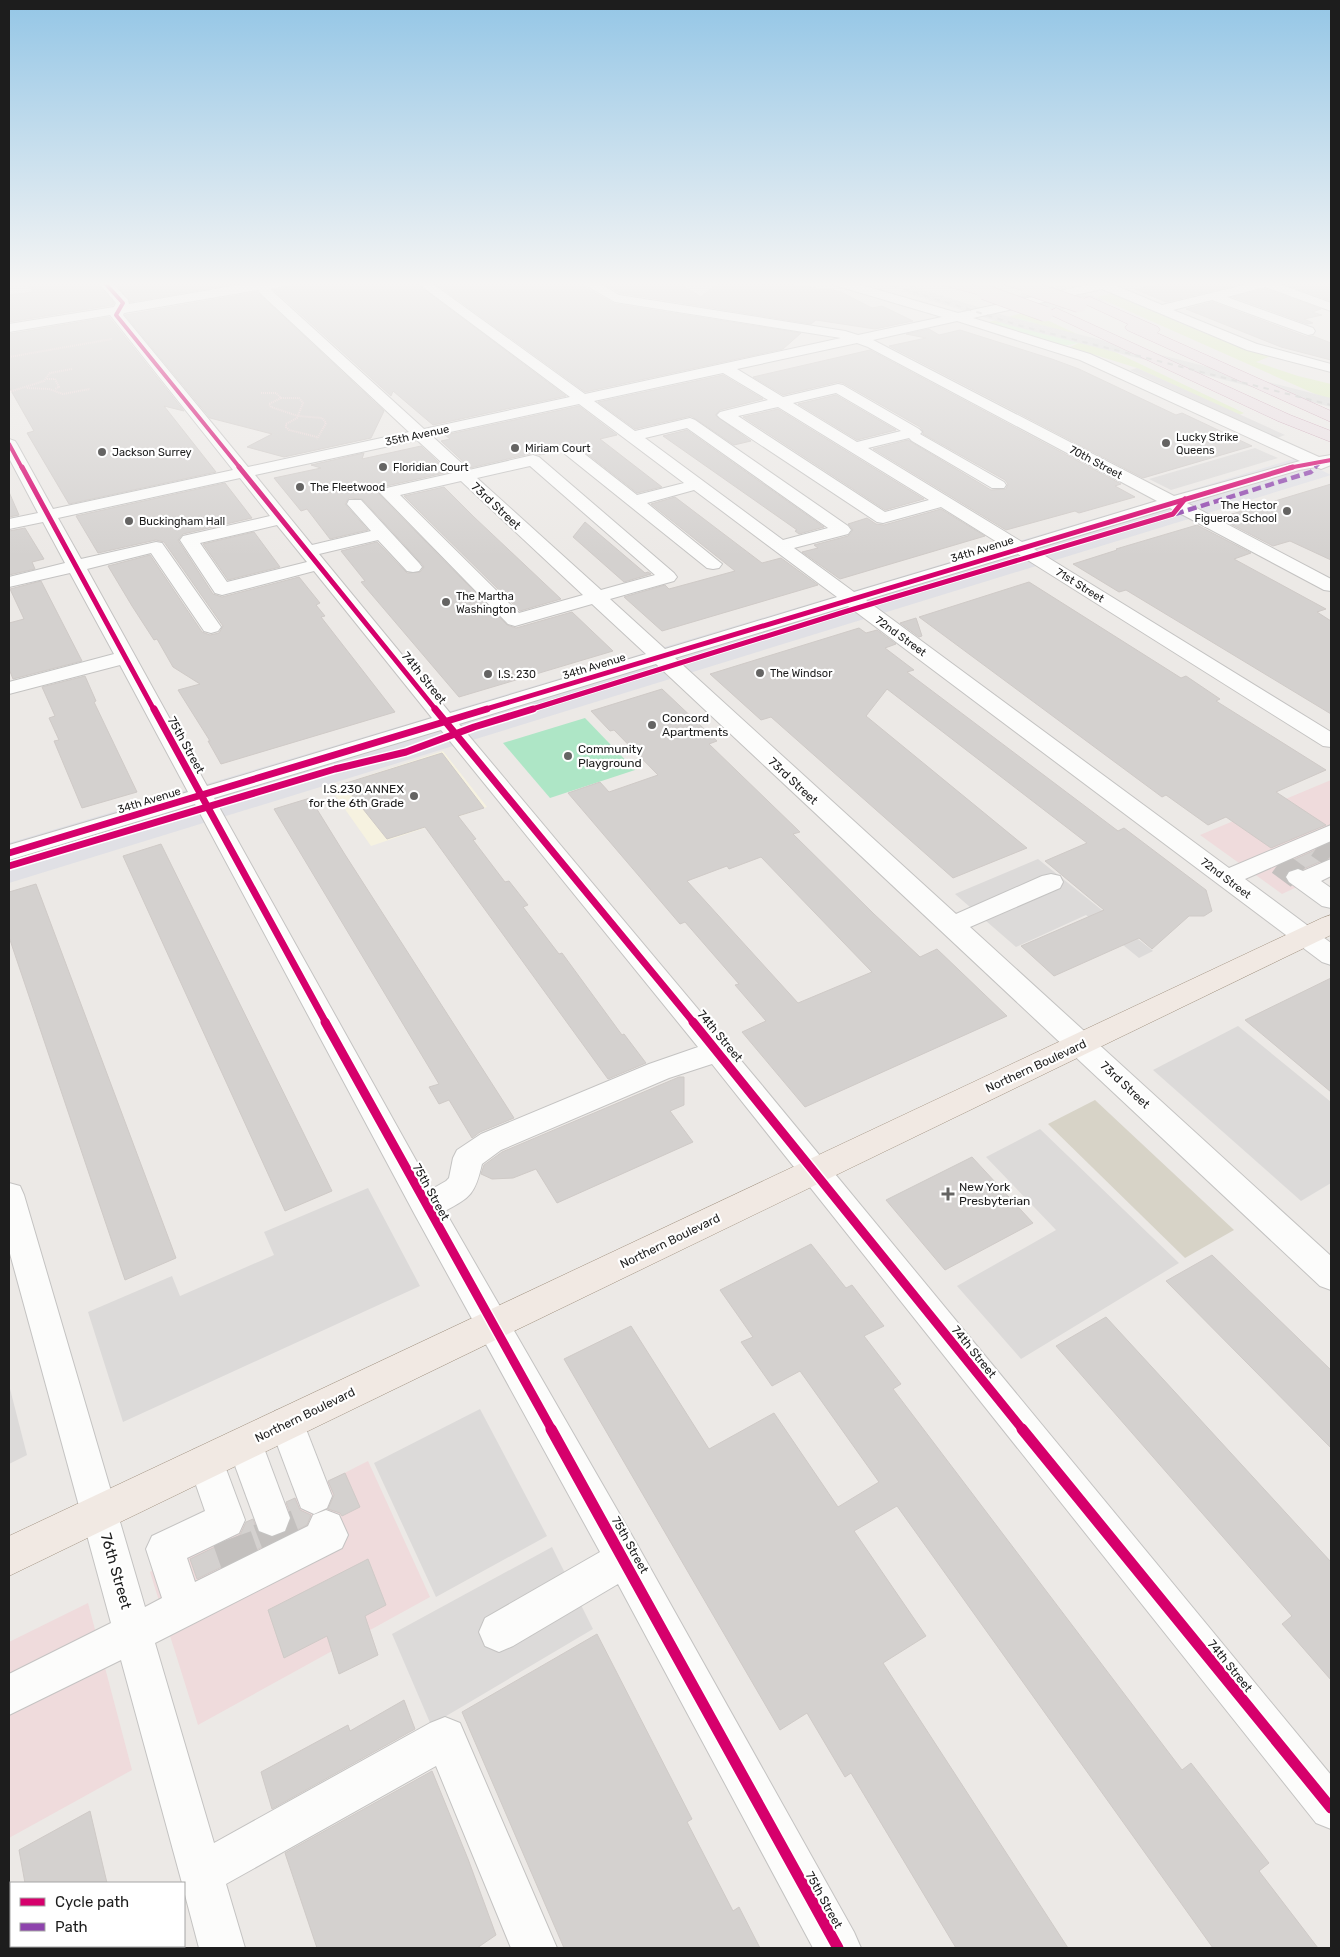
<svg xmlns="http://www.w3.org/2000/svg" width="1340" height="1957" viewBox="0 0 1340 1957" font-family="Rubik,sans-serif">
  <rect width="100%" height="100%" fill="#ece9e6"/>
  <g fill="#efdbdc">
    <polygon points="1331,780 1331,871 1282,894 1200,835"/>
    <polygon points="368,1461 430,1597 198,1725 150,1572"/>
    <polygon points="88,1603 132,1770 9,1838 9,1642"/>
  </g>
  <polygon fill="#f6f2e0" points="443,751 487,807 371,846 330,788"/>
  <polygon fill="#d7d3c7" points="1095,1100 1234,1230 1185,1258 1048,1124"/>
  <g fill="#dfecc2">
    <path d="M1113 293C1165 316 1216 341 1271 356L1256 362 1298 376 1331 384V401L1097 297Z"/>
    <polygon points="1026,312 1045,319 1244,413 1239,415 1137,368 1070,347 1083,341 1024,320 996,326 989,323 989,322"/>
  </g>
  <polygon fill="#d4f4cf" points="1021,318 1088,341 1064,346 994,324"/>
  <polygon fill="#aee6c6" points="585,718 635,770 550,798 503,743"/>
  <g fill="#dcdad9">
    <polygon points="1137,368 1285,435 1277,438 1130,370"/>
    <polygon points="1255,448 1278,458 1171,490 1149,479"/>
    <polygon points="1038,859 1153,951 1139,958 1086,915 1016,947 955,894"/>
    <polygon points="1238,1026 1331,1102 1331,1183 1301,1201 1153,1070"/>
    <polygon points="1040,1129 1179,1263 1021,1359 957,1286 1056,1230 986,1157"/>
    <polygon points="368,1188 420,1286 123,1422 88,1312 172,1276 180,1296 274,1255 264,1232"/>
    <polygon points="9,1385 27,1455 9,1464"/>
    <polygon points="480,1409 547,1536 436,1597 374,1463"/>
    <polygon points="552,1547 593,1629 431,1725 392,1634"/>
  </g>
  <polygon fill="#e0e0e5" points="1297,458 1331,475 9,883 9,843"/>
  <g fill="#dcdbda">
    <polygon points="1062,285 1104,300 1035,316 993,300"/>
    <polygon points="912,286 1006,316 1331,398 1331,407 1012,326 900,291"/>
  </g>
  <g fill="#d4d1cf" stroke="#cfcac7" fill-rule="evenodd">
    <polygon points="29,282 96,282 114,303 113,305 9,322 9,295 33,292 28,285 31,285"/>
    <polygon points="113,282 246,282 130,302"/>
    <polygon points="293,282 414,282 566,396 433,425 393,391 391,396 274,290 289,287"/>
    <polygon points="433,282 581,282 584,287 615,304 801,333 783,349 585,392"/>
    <polygon points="600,282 678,282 701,297 719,282 773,282 839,291 872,308 882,306 913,321 875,329 816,320 811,324 620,293"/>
    <polygon points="1169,282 1249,282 1166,302 1135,289"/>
    <polygon points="1279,282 1331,282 1331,301"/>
    <polygon points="1265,289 1321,309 1312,312 1322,315 1304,319 1313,323 1307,324 1233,297"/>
    <polygon points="257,292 384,411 371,438 284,457 247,447 272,434 210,418 125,315"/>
    <polygon points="1212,302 1307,337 1313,336 1331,343 1331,360 1281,347 1186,309"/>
    <polygon points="109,317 184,411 164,406 216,472 69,504 27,433 34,431 9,387 9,334"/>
    <polygon points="929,329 939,335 960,330 1052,359 1079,369 1176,415 1182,413 1252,446 1143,478 889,346 926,338 906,334"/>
    <polygon points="870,350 1121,484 1115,486 1135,497 1079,513 1075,511 1006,530 873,449 908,440 991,490 1006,489 1008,484 1005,480 923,434 923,431 920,427 843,383 838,382 783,395 753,377"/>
    <polygon points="723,375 763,399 720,410 715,415 751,441 734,445 691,416 635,429 598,402"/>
    <polygon points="836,395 896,430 857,440 798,404"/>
    <polygon points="579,406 617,435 600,439 662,487 637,493 577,446 565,446 561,450 540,455 533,453 470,468 441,441 450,439 445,435"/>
    <polygon points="778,409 924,499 885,510 743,417"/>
    <polygon points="687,430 824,527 799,534 795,531 797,530 663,436"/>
    <polygon points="421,446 449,472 382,487 379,494 507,625 516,628 572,612 613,651 459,697 361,582 365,581 341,551 377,542 407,573 420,572 424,567 420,562 362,499 349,498 345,504 368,530 330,539 307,509 301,511 274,478 321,468 311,465 364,453 362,459"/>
    <polygon points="225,483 252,518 183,534 178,540 213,594 222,597 299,577 320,603 316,605 325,616 321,617 395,712 221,764 208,741 210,741 178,690 200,684 173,667 157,639 154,640 132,606 108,566 150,555 202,632 210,635 219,633 223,626 164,542 156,540 98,553 76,516"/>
    <polygon points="1331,484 1331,560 1290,541 1273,546 1219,518"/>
    <polygon points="444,487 474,517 561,599 520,611 404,496"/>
    <polygon points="9,492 19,515 9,517"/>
    <polygon points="675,497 762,563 781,558 818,585 662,631 624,597 665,585 669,589 735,571 651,504"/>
    <polygon points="941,509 985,536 840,579 802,552 818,548 814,545 848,536 853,530 848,524 867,518 876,524 884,525"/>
    <polygon points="585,522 645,573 648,572 651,574 624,582 573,537"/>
    <polygon points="1197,525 1251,553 1234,559 1326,609 1317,612 1331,621 1331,714 1126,590 1119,592 1073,564 1117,550 1116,549"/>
    <polygon points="25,528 44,559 32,562 35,569 9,575 9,531"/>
    <polygon points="254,532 280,567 228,580 203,544"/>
    <polygon points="41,581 82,661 13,679 9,669 9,623 24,619 10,589"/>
    <polygon points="1029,582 1181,678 1186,676 1220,699 1216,701 1326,770 1276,792 1326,825 1271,848 1226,817 1208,825 1166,795 1162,797 919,617"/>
    <polygon points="916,618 922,636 919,637 900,623"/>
    <polygon points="859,628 866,633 877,630 896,644 885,648 914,670 907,672 1118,831 1124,828 1206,890 1212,911 1204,916 1189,916 1152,949 1139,938 1054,976 1021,946 1104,910 1045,861 1087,843 887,689 866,716 1027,848 953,878 771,717 761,720 710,674"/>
    <polygon points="85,676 96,701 94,702 137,792 82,808 54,741 59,740 49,718 55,716 42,687"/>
    <path d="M662 689 717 741 709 744 800 832 793 834 874 914 920 957 937 949 1007 1016 805 1107 742 1032 766 1021 735 985 739 984 685 922 680 924 568 793 600 782 609 792 658 775 614 730 610 731 591 711ZM761 857 842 941 872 972 798 1003 687 881 727 866 729 869Z"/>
    <polygon points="442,753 484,808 458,816 476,839 473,840 505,882 509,881 528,905 523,907 559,954 562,953 622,1035 624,1034 646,1063 608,1079 425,827 387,839 343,784"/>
    <polygon points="310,798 344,853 514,1118 480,1132 472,1138 449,1100 439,1104 429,1087 439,1084 274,809"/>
    <polygon points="1331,843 1331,857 1303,869 1297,867 1287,872 1279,866"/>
    <polygon points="161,844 332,1191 285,1211 123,856"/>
    <polygon points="36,884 176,1258 125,1280 9,937 9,892"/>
    <polygon points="1331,978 1331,1092 1245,1020"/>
    <polygon points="679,1077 684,1077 684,1105 670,1111 693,1142 557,1203 536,1169 513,1178 492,1179 481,1174 484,1165 502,1152"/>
    <polygon points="972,1157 1033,1223 945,1270 886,1200"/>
    <polygon points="811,1244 846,1288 852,1285 884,1326 864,1336 901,1384 893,1389 1182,1770 1191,1763 1269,1863 1259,1871 1318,1948 1213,1948 897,1506 854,1531 926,1636 883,1663 1068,1948 956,1948 851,1773 845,1777 807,1713 780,1730 564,1359 631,1326 709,1449 774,1413 838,1507 879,1482 800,1371 772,1386 741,1342 753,1337 720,1290"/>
    <polygon points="1212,1255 1331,1370 1331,1448 1166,1281"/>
    <polygon points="1106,1317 1331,1562 1331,1680 1282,1624 1292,1616 1056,1346"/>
    <polygon points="345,1473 360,1507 342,1516 340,1513 328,1509 334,1495 328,1481"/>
    <polygon points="295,1498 300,1510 311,1515 307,1525 197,1579 190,1559 240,1535 246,1522 253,1519 258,1533 271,1538 286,1533 292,1519 286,1502"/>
    <polygon points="368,1559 386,1605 365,1616 378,1655 339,1674 327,1636 284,1658 268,1610"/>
    <polygon points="597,1634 692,1819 687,1822 733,1911 739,1907 760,1948 564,1948 462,1712"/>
    <polygon points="404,1700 415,1729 272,1809 261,1772 348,1725 350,1731"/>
    <polygon points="432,1771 468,1859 496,1935 477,1948 317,1948 285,1853"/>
    <polygon points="90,1811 107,1883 25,1883 19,1850"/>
  </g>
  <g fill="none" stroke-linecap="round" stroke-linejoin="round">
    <g stroke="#c3c0be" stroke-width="24" stroke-dasharray="24 12" stroke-linecap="butt">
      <polyline points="1318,846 1331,855"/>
      <polyline points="1279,863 1298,877"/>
    </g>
    <g stroke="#c3c0be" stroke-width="40" stroke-dasharray="40 20" stroke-linecap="butt">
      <polyline points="272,1518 284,1549"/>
      <polyline points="232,1538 243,1569"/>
    </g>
    <g stroke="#c4c3c2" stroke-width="2">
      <g id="minor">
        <path d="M98 282H111L128 300 129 304 256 282H291L289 285 270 289 424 429 570 397 416 282H430L585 394 841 338 615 302 585 285 583 282H597L619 295 845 331 858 335 942 317 834 285 832 282H851L958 313 1092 284 1093 282H1125L1123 285 1117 286 1162 305 1256 282H1274L1331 303V311L1265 287 1227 297 1313 328 1315 331 1313 334 1308 335 1212 300 1173 310 1257 344 1331 364V372L1247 350 1102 289 973 318 1090 354 1319 457 1331 455V465L1321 469 1316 467 1299 470 1187 503 1331 579V591L1324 590 1170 508 1034 549 1331 732V747L1323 746 1018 554 866 600 1229 868 1331 825V841L1245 879 1331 943V965L1322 962 848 606 675 658 956 914 1042 876 1051 874 1060 876 1063 882 1060 888 970 927 1331 1256V1290L1320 1286 656 664 459 724 760 1083 1331 1775V1829L1316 1823 712 1064 669 1078 501 1150 482 1164C475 1194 471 1197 445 1211L638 1546 854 1932 861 1948H813L618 1584 513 1646 499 1652 485 1646 479 1632 485 1618 600 1552 415 1215 195 804 9 860V845L188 792 120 665 9 694V682L114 654 70 573 9 587V577L65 563 43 522 9 529V519L38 513 9 458V439L15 441 17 444 53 509 233 470 110 315 9 332V324L114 307 116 303ZM258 290 260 293 409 432 248 467 123 315 124 313ZM957 321 1080 360 1300 461 1174 496 873 340ZM857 343 868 347 1157 501 1022 542 868 448 909 438 912 441 992 488H1004L1006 485 1004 482 920 434 922 432 919 429 843 385 838 384 783 397 737 369ZM723 373 768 400 720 412 717 415 720 418 877 522 883 523 941 507 1005 547 854 592 794 548 848 534 851 530 848 526 695 420 690 418 635 431 594 401ZM836 393 901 431 857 442 793 403ZM579 404 684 483 637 495 577 448H565L563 451 565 454 707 568 713 569 719 568 722 564 647 503 694 490 837 597 665 649 610 599 674 581 677 577 674 573 539 457 533 455 469 470 432 436ZM778 407 929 500 885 512 738 416ZM687 428 828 528 783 540 645 438ZM417 440 453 473 382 489 380 493 508 624 515 626 592 604 646 654 450 713 319 554 378 540 407 571 413 572 419 571 422 567 419 563 361 500H349L347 504 371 531 312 545 255 475ZM530 466 655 575 601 590 477 478ZM240 478 270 516 183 536 180 540 215 593 222 595 314 571 432 718 207 786 87 569 151 553 204 631 211 633 218 631 221 627 162 543 156 542 81 559 58 518ZM461 481 583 595 519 613 400 495ZM277 525 307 562 227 582 200 543ZM441 730 698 1047 649 1064 481 1134 457 1150 453 1158 449 1178 446 1181 432 1189 214 798Z"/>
        <polygon points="1331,859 1331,876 1321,881 1331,888 1331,908 1322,906 1289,882 1286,877 1289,872 1298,869 1303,871"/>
        <polygon points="9,1183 20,1186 24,1195 145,1607 162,1598 146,1549 152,1536 205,1511 188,1462 193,1450 206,1445 219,1450 245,1520 239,1533 187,1558 195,1582 308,1526 313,1515 326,1510 339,1515 348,1535 342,1548 155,1643 214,1843 430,1723 445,1717 460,1723 557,1948 511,1948 436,1766 226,1884 245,1948 199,1948 184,1891 184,1883 182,1883 121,1660 9,1715 9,1674 111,1623 9,1250"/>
        <polygon points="287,1407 299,1411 332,1496 327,1508 314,1514 301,1508 269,1423 275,1411"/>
        <polygon points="245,1427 258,1432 290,1518 285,1531 272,1536 259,1531 227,1444 232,1432"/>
      </g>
    </g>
    <g stroke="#a29382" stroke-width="1">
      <polygon id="major" points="1331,915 1331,935 9,1576 9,1536 1322,918"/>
    </g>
    <g stroke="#c49aad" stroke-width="1">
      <g id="highway">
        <polygon points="941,282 961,282 989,289 991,292 984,296 942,285"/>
        <path d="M1004 282C1014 282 1028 280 1036 288L1029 292 1005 285Z"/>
        <polygon points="1090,297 1158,327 1160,330 1157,333 1331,411 1331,422 1127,330 1125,327 1128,324 1085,304 1083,301 1085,298"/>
        <polygon points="1056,308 1290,415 1331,431 1331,442 1278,421 1051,315 1049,312"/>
      </g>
    </g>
    <g stroke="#ebd8d8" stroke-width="2" stroke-dasharray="1 1" stroke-linecap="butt">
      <polyline points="9,357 112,339"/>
      <polyline points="47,379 55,379 59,387 55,389"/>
      <polyline points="27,388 49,389 63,394 90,389"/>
      <polyline points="9,392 44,381 50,373 72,369"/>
      <polyline points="261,393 276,393 281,398 299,398 303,403 297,418 286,424 286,427 289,430 317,437"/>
      <polyline points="281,398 269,404 271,407 298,416 322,418 326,423 317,439"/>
    </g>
    <use href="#minor" fill="#fcfcfb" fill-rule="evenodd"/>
    <use href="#major" fill="#f1e9e3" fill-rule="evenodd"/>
    <use href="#highway" fill="#eadee2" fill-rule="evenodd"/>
    <polyline stroke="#cacac9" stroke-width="2" stroke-dasharray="5.5 5.5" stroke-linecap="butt" points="882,282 1021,326 1331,405"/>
    <g stroke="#c49aad" stroke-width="16" stroke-linecap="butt">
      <g id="highway-bridge">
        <polyline points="1029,288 1079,305"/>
        <polyline points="984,292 1045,314"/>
      </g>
    </g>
    <use href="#highway-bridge" stroke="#eadee2" stroke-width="15"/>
    <polyline stroke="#8e44ad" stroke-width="3" stroke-dasharray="7 3" stroke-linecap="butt" points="1315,468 1320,463"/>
    <polyline stroke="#8e44ad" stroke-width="4.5" stroke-dasharray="9 4.5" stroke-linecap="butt" points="1175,514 1311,472 1316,467"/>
    <g stroke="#fff" stroke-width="5.5">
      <g id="cycleway-far4">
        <polyline points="104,282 123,303 116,315 240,468"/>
        <polyline points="9,444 22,468"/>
        <polyline points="1288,468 1331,460"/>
      </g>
    </g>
    <g stroke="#fff" stroke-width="7">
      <g id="cycleway-far3">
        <polyline points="22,467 154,710"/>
        <polyline points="239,467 436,710"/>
        <polyline points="483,710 1293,467"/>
        <polyline points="529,710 844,612 1173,514 1185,499"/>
      </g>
    </g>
    <g stroke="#fff" stroke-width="10">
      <g id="cycleway-far2">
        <polyline points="154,709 326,1023"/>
        <polyline points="435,709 694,1023"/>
        <polyline points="9,853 487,709"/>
        <polyline points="9,866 335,769 406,752 474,727 533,709"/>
      </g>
    </g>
    <g stroke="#fff" stroke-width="12">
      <g id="cycleway-far1">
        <polyline points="325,1022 552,1430"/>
        <polyline points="693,1022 1023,1430"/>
      </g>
    </g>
    <g stroke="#fff" stroke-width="14">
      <g id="cycleway">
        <polyline points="551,1429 838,1948"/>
        <polyline points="1022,1429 1331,1808"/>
      </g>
    </g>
    <use href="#cycleway-far4" stroke="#d6006c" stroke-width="4"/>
    <use href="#cycleway-far3" stroke="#d6006c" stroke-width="5"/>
    <use href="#cycleway-far2" stroke="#d6006c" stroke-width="7"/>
    <use href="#cycleway-far1" stroke="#d6006c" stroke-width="9"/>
    <use href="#cycleway" stroke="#d6006c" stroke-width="11"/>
  </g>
  <linearGradient id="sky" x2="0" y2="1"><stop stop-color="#94c6e6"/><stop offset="0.51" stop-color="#f6f5f4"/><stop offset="1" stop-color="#f6f5f4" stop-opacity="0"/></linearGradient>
  <rect width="1340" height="556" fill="url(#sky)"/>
  <g fill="#656463" stroke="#fff" stroke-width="2">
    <circle cx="1166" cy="443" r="5"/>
    <circle cx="515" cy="448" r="5"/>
    <circle cx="102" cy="452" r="5"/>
    <circle cx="383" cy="467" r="5"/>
    <circle cx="300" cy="487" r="5"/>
    <circle cx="1287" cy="511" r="5"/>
    <circle cx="129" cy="521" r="5"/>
    <circle cx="446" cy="602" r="5"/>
    <circle cx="760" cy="673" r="5"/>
    <circle cx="488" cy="674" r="5"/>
    <circle cx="652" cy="725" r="5"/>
    <circle cx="568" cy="756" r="5"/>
    <circle cx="414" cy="796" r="5"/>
    <path d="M945.5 1186.5h5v5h5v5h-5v5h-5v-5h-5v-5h5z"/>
  </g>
  <g text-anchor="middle" stroke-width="4.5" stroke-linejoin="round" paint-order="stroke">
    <g font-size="11" fill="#1d1d1d" stroke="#fff">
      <text transform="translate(417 435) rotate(-12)" y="4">35th Avenue</text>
      <text transform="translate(1096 462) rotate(28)" y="4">70th Street</text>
      <text transform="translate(982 549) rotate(-17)" y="4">34th Avenue</text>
      <text transform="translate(1080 585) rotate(32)" y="4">71st Street</text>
      <text transform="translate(901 636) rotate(36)" y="4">72nd Street</text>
      <text transform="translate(594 666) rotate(-17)" y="4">34th Avenue</text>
      <text transform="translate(149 800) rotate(-17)" y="4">34th Avenue</text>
      <text transform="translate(1226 878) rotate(37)" y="4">72nd Street</text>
    </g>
    <g font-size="11" fill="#1d1d1d" stroke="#fff" text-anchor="start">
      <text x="1176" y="441">Lucky Strike<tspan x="1176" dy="13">Queens</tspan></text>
      <text x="525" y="452">Miriam Court</text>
      <text x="112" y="456">Jackson Surrey</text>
      <text x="393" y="471">Floridian Court</text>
      <text x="310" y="491">The Fleetwood</text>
      <text x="1277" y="509" text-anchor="end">The Hector<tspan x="1277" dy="13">Figueroa School</tspan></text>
      <text x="139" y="525">Buckingham Hall</text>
      <text x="456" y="600">The Martha<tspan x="456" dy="13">Washington</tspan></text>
      <text x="770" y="677">The Windsor</text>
      <text x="498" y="678">I.S. 230</text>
    </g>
    <g font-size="12" fill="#1d1d1d" stroke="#fff">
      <text transform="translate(496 506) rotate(43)" y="4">73rd Street</text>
      <text transform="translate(424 678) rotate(51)" y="4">74th Street</text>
      <text transform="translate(186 745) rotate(61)" y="4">75th Street</text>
      <text transform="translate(793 781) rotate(43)" y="4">73rd Street</text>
      <text transform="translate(720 1036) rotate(50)" y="4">74th Street</text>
      <text transform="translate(1036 1066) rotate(-25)" y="4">Northern Boulevard</text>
      <text transform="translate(1125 1085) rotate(43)" y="4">73rd Street</text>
      <text transform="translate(431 1192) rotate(61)" y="4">75th Street</text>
      <text transform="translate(670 1241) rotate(-26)" y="4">Northern Boulevard</text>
      <text transform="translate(974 1352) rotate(51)" y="4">74th Street</text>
      <text transform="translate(305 1415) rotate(-26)" y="4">Northern Boulevard</text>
      <text transform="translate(630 1545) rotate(61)" y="4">75th Street</text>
      <text transform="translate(1230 1666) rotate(51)" y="4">74th Street</text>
      <text transform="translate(824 1900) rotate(61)" y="4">75th Street</text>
    </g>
    <g font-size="12" fill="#1d1d1d" stroke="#fff" text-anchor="start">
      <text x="662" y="722">Concord<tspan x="662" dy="14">Apartments</tspan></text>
      <text x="578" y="753">Community<tspan x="578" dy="14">Playground</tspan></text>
      <text x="404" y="793" text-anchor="end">I.S.230 ANNEX<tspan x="404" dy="14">for the 6th Grade</tspan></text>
      <text x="959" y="1191">New York<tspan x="959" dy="14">Presbyterian</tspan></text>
    </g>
    <g font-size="15" fill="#1d1d1d" stroke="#fff">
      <text transform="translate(116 1571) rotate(74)" y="5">76th Street</text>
    </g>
  </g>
  <rect width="1340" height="1957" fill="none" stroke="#1d1d1d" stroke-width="20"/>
  <rect x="10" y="1882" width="175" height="65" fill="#ffffff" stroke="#a5a5a5"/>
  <rect x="20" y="1898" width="25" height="8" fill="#d6006c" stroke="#a5a5a5"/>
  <text x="55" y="1907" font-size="15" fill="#1d1d1d">Cycle path</text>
  <rect x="20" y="1923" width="25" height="8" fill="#8e44ad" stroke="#a5a5a5"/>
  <text x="55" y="1932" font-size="15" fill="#1d1d1d">Path</text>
</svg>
